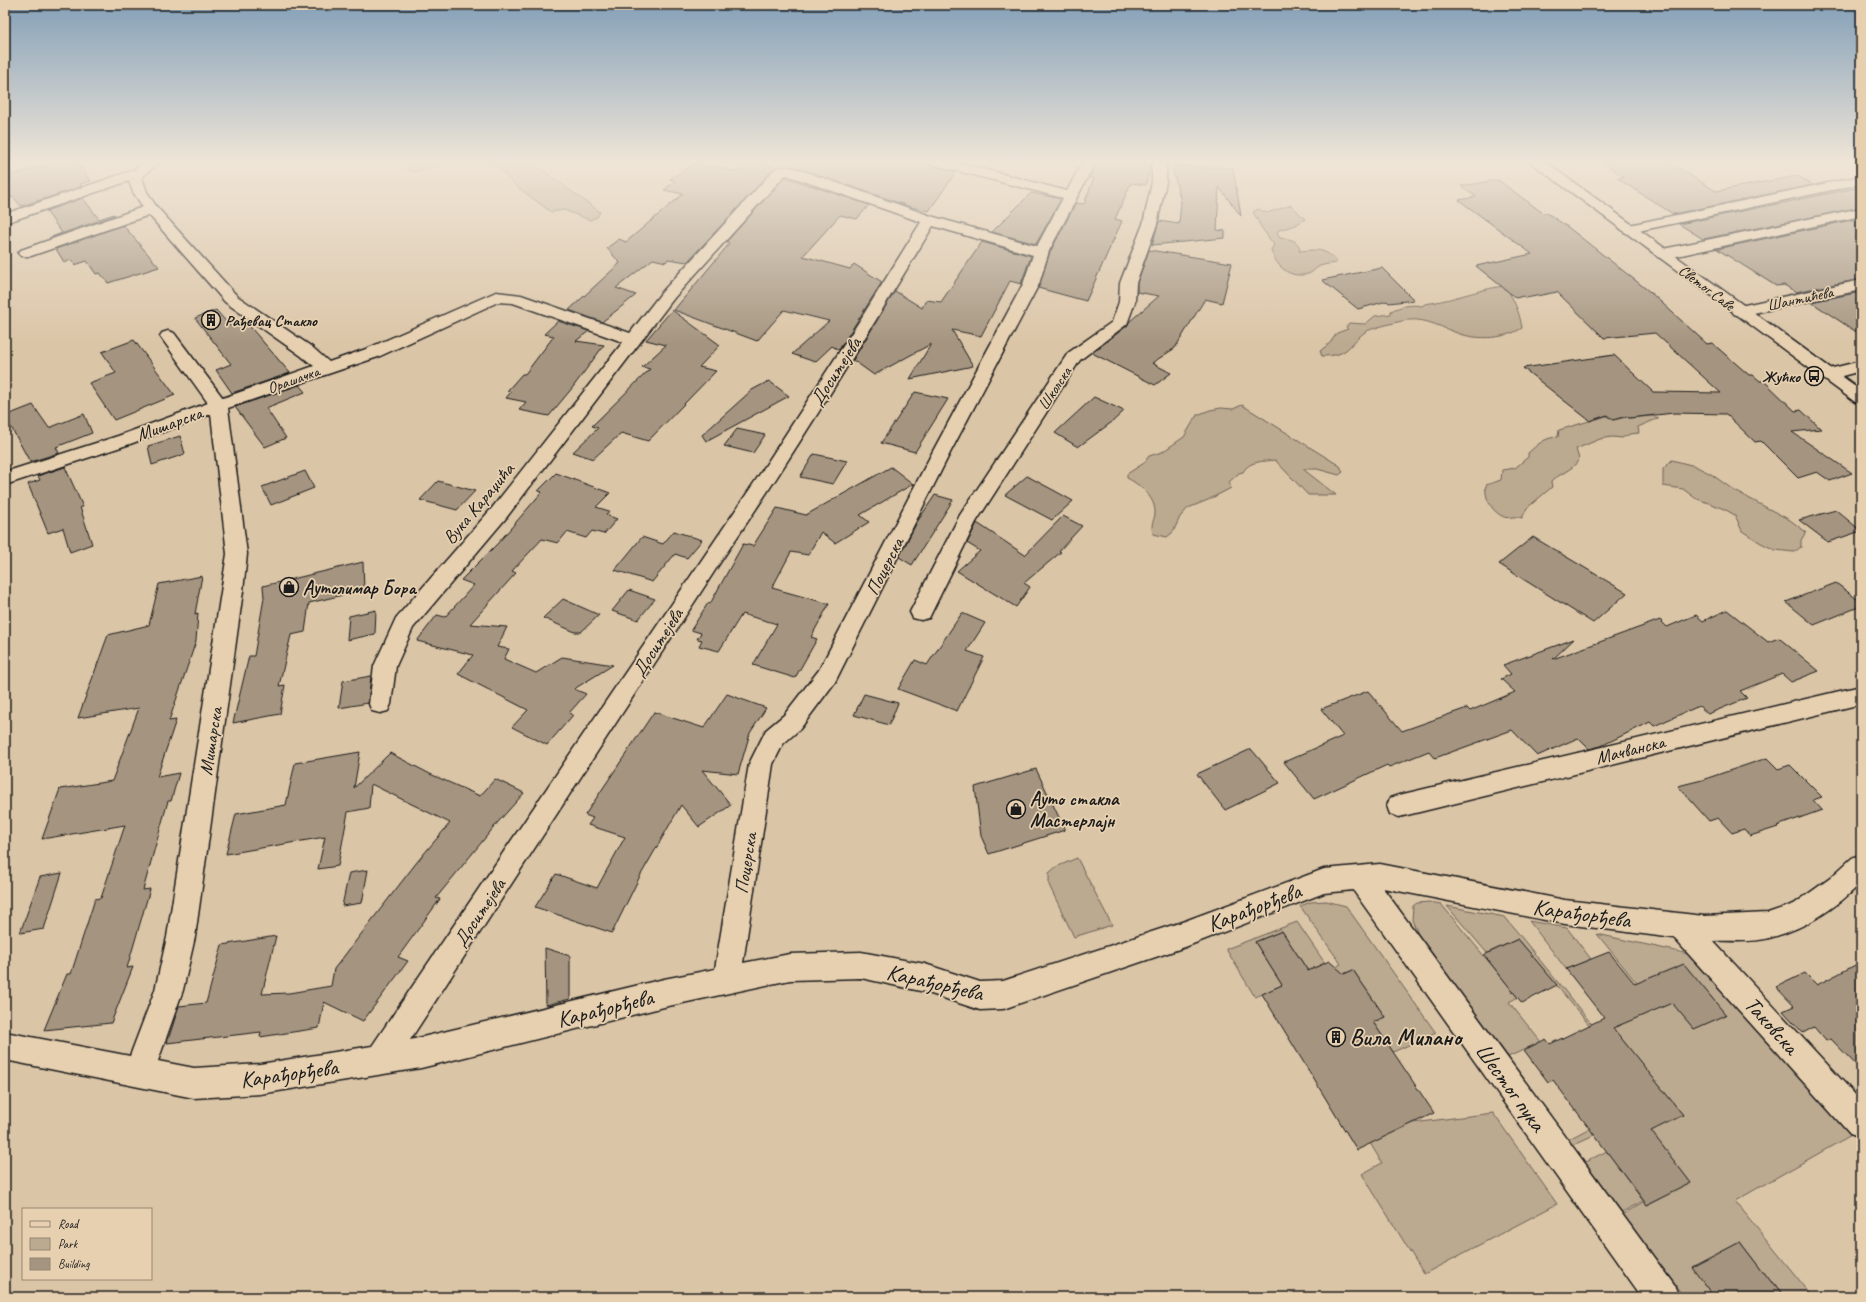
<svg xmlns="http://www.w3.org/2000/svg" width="1866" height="1302" viewBox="0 0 1866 1302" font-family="Caveat,sans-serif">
  <rect width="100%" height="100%" fill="#dbc5a7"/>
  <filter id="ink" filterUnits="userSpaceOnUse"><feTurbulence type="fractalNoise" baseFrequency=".025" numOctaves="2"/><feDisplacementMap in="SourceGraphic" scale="8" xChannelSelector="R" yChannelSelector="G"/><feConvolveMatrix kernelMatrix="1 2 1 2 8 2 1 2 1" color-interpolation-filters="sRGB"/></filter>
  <g filter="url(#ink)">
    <g fill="#bba990" stroke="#6c6256">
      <polygon points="419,161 447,161 415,172 407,170 409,166"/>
      <polygon points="484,161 527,162 537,166 600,212 597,217 590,220 564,210 551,212 516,186 493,163"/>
      <path d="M1291 205 1305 219 1296 225 1279 230 1277 233 1280 238C1289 239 1296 239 1300 248L1299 251C1316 250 1322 247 1336 260V263C1331 264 1325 264 1320 266 1315 268 1313 273 1308 274 1289 279 1276 266 1271 250L1274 245 1261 227 1253 212 1258 209 1267 213Z"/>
      <path d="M1513 285 1510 294C1516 305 1520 315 1522 328 1505 339 1479 340 1460 334 1444 329 1427 318 1409 320 1403 320 1369 329 1365 332 1347 346 1349 356 1322 356L1320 351 1330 343 1337 333 1348 329 1346 327 1349 323 1365 324 1375 316 1391 314V311C1401 306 1411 304 1422 306L1425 304C1455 300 1483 287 1513 285Z"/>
      <path d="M1242 405 1340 466 1343 472 1339 475 1317 469H1303L1336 495H1308L1275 460C1263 462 1250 460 1243 472L1239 473 1229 482 1231 488 1208 500 1188 508 1180 517 1173 532 1167 537 1153 534C1150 521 1155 521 1155 512 1155 497 1139 484 1127 478V474L1144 463 1149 456 1162 452 1184 437 1197 415 1210 410 1221 408 1233 409Z"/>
      <path d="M1606 416 1613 420 1627 417 1629 418 1652 416 1659 418 1638 427 1639 433 1630 434 1622 438 1612 437 1600 439 1576 449 1579 459C1573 471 1559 473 1551 482L1552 487 1527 508 1522 518C1514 515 1509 519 1504 517 1492 512 1484 498 1486 485L1501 480 1502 470 1515 468 1528 457V453C1537 445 1545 437 1558 437L1559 430Z"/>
      <polygon points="1672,460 1695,466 1711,474 1735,491 1790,520 1806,532 1801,540 1801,547 1794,552 1775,550 1761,543 1742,531 1735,515 1724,509 1695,498 1683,489 1663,486 1663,469"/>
      <polygon points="1077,858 1112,925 1074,937 1049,885 1049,873 1056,867"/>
      <polygon points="1326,901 1346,906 1436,1033 1393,1052 1373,1022 1385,1017 1353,970 1341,975 1336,967 1341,964 1300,906 1311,902"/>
      <polygon points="1429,902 1441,904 1518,997 1509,1002 1541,1042 1508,1057 1418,934 1412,920 1413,906 1417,903"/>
      <polygon points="1447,906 1505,917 1653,1100 1683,1115 1612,1028 1657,1008 1597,934 1689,954 1853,1134 1735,1201 1813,1297 1782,1297 1740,1242 1693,1267 1715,1297 1684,1297 1623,1214 1644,1202 1647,1205 1690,1183 1594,1135 1572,1145 1569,1139 1649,1097 1518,939 1487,953"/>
      <polygon points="1529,921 1567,928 1591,959 1566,969"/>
      <polygon points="1297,922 1329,969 1322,972 1318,966 1308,971 1282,931 1255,942 1282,985 1255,997 1226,949"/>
      <polygon points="1493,1113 1557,1204 1424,1274 1362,1174 1382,1163 1370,1143 1413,1123"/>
      <polygon points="1607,1151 1643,1201 1622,1212 1585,1162"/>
    </g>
    <g fill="#a59580" stroke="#1c1c1c">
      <polygon points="59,161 76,161 91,181 80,184 82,186 75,189 21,206 13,197 5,199 5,177"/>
      <polygon points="749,161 776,167 687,262 668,259 666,262 653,259 616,288 636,295 602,322 569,310 620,263 607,248 619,239 626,242 683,194 664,190 675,181 670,179 695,163 712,168 716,166 736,172"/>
      <polygon points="798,161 928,161 930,165 956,172 929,211 911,207 792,166"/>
      <polygon points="1101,161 1145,161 1144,166 1150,166 1146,185 1131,183 1115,219 1122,221 1086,301 1038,288 1050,252 1076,203 1084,204 1094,178 1089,178 1096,164 1100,164"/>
      <polygon points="1601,161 1667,161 1716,191 1797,176 1813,185 1673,214 1617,178 1624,177"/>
      <polygon points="1172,166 1233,168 1241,216 1219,187 1217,230 1225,231 1225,238 1152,245 1159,221 1179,224 1181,202"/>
      <polygon points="785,177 869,205 857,219 840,215 803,256 850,269 854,264 882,282 839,350 832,346 815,362 792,354 829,321 784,310 757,341 674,310 729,244 727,241"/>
      <polygon points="1498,180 1543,213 1547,213 1569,228 1650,292 1707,344 1712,343 1749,375 1753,375 1760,381 1764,381 1795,411 1801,410 1821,429 1792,432 1852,473 1830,481 1817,472 1798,478 1761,441 1755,442 1726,414 1674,413 1629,418 1627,416 1613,420 1607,415 1590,421 1523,368 1614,355 1653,392 1721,393 1655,333 1604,338 1557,292 1526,298 1523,296 1516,298 1476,266 1532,254 1459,200 1476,197 1461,186"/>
      <polygon points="1861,187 1861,207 1703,239 1679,224"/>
      <polygon points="1031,193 1061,199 1036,244 992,232"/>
      <polygon points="83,198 99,219 114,214 115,215 49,238 62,233 46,211"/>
      <polygon points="1861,218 1861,279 1796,292 1784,285 1776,286 1717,249"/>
      <polygon points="123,225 159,267 108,283 100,273 96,274 87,261 75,265 71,260 64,262 56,249"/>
      <polygon points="982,242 1031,256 1021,284 1010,281 981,336 952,330 973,366 910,379 931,344 874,375 853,360 895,291 922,308 926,300 941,302"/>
      <polygon points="1149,250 1232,263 1222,303 1205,299 1175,348 1152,363 1171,373 1155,385 1092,353 1128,325 1129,322 1159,296 1137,292 1137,283"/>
      <polygon points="1382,268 1414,300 1389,303 1387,301 1358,309 1322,280"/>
      <polygon points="1861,292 1861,335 1811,302"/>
      <polygon points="216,310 230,326 245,321 290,373 232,393 216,370 231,364 195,318"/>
      <polygon points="672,310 720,345 699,367 716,371 648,441 621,433 593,459 573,452 598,428 592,426 650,369 642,367 666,345 646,340"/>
      <polygon points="558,321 589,331 576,341 604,345 573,387 549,416 519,410 526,402 506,398 511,392 507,391 522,374 525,374 554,336 544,334"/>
      <polygon points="134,340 175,395 114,420 89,383 116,373 102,352"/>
      <polygon points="769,381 789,396 706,441 702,435 752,390"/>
      <polygon points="299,385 305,392 266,408 286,438 265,447 235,407"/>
      <polygon points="915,392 948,399 915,452 881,443"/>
      <polygon points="1094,397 1124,411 1112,422 1078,447 1055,433"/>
      <polygon points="33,405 49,428 84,414 92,433 56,447 59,453 30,462 5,416"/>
      <polygon points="737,429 765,435 753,453 724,446"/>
      <polygon points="180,436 185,454 152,465 148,446"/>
      <polygon points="814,454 847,461 833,484 800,477"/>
      <polygon points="65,467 83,507 80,507 92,544 70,552 63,528 48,533 28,484 40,480 38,476"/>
      <polygon points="891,467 913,484 860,515 869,522 835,543 821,532 808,555 791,552 772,588 829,604 811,637 817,639 795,678 753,665 777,624 742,614 719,651 699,646 702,640 697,639 701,633 691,630 708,603 710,604 743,544 753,546 777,508 806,515"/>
      <polygon points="305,471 314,488 271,505 262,487"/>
      <polygon points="556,473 610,493 596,507 609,511 606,515 617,519 604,534 592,531 586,538 567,532 558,543 542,539 512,571 516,573 470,624 507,627 497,647 509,649 504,659 536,673 562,657 613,665 574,689 586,694 569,713 573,715 547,745 512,727 528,710 458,674 473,655 417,641 437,615 445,617 474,585 461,580 498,543 542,492 538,491"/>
      <polygon points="1027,476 1055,491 1073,501 1052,520 1005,495"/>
      <polygon points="438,481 475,491 457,510 420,500"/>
      <polygon points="935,495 953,500 912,565 899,557 917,522"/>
      <polygon points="1836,510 1861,531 1828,542 1799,520"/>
      <polygon points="1063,516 1082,526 1059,551 1061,552 1024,583 1030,587 1016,607 957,571 980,551 967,543 977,523 1025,555"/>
      <polygon points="674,531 702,540 687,558 675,554 652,582 615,570 642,537 663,544"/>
      <polygon points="1533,537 1627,593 1593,623 1499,564"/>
      <polygon points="363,562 364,590 309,603 305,632 291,635 279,686 285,685 280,714 233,723 249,656 254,656 264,598 263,586"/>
      <polygon points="202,576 195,614 198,613 196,641 169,721 176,720 157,777 179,773 171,801 168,801 143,890 150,889 127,968 133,967 111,1023 44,1030 67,974 71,974 95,899 101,898 125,825 42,839 60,789 112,781 139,708 78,718 108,635 149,625 159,584"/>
      <polygon points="1836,583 1861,602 1861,606 1814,625 1786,602"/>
      <polygon points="629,590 655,599 638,620 612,611"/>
      <polygon points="563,599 599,615 581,632 575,632 543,618"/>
      <polygon points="376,610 375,634 347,640 349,616"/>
      <polygon points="1727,610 1768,642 1779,638 1819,671 1791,682 1782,674 1740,691 1747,698 1708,714 1699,706 1654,726 1650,722 1601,746 1589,749 1578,738 1537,756 1512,730 1435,758 1429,751 1389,767 1387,765 1314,799 1284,762 1343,736 1321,709 1368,691 1402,731 1467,708 1470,711 1515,692 1501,679 1511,674 1503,665 1574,639 1553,659 1660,620 1667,627 1696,615 1703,621"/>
      <polygon points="962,613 985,623 967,651 984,657 957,711 898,689 915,660 927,665"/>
      <polygon points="371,676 368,703 339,708 343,681"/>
      <polygon points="727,694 766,708 750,733 738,774 702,770 731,805 699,827 681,805 639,878 612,933 535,907 556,874 597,888 625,837 588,825 593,818 585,815 654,712 704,728"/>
      <polygon points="864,694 898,703 889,725 854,715"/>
      <polygon points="1251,749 1280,783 1225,810 1197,774"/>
      <polygon points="360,752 354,788 390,753 430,774 480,796 495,779 524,793 499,821 436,898 440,899 398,957 408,961 363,1021 324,1002 319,1028 260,1037 261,1032 167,1043 179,1006 206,1003 222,945 276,936 262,994 289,993 331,986 334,969 417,862 450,823 371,784 369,808 348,812 338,866 318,869 325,837 226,854 236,814 286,805 295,763"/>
      <polygon points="1767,758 1778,769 1790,765 1822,797 1813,800 1822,810 1777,826 1778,827 1750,836 1744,829 1732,833 1718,818 1709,821 1678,786 1702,780"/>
      <polygon points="1036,769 1065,830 989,854 981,836 975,787"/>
      <polygon points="368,870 362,903 342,906 349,873"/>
      <polygon points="62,873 44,929 20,933 40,877"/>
      <polygon points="1282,931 1308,971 1329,961 1344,974 1353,970 1385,1017 1373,1022 1434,1113 1357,1150 1262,994 1282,985 1255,942"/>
      <polygon points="1518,939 1557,985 1522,1003 1484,955"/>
      <polygon points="545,948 570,956 570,999 546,1005"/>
      <polygon points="1609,952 1635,984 1684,964 1726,1015 1694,1029 1672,1003 1613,1028 1683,1115 1651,1131 1691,1183 1647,1205 1553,1080 1548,1082 1524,1050 1546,1039 1550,1044 1604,1018 1566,969"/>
      <polygon points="1861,962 1861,1070 1831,1039 1826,1041 1814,1027 1803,1033 1783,1011 1794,1006 1776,987 1805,973 1817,985"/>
      <polygon points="1740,1242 1782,1297 1715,1297 1692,1267"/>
    </g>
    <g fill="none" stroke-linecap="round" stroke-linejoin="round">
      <g stroke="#1c1c1c" stroke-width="3">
        <g id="street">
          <path d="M146 161H162L146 173 142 178 147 192 156 206 237 296 312 347 329 362 366 349 496 292 521 295 630 333 662 292 774 170C783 165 788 167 797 169L934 217 1037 246 1063 198 930 164 929 161H953L1067 191 1083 161H1096L1049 251 1039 284 951 451 835 682 800 729 783 744 773 764 743 963 790 954 861 952 925 964 980 982 1003 981 1185 921 1324 869 1380 864 1565 900 1704 916 1768 913 1794 904 1829 879 1852 858 1861 854V883C1835 909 1805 929 1769 938 1752 943 1731 940 1713 941L1861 1101V1138L1850 1134 1674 938 1565 924 1383 888 1674 1285 1679 1297H1642L1353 890 1324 893 1185 947 1003 1009 980 1010 925 992 861 978 790 980 664 1007 421 1068 260 1094 194 1098 5 1060V1032L130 1056 155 990 167 937 227 554 211 414 130 444 5 485V472L118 436 208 403 160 336 162 333 168 331 174 333 223 398 314 366 300 355 225 302 149 215 31 256H21L18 253 21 250 143 207 133 192 129 181 5 223V214L134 170ZM787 175 921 222 862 317 756 480 372 1046 260 1064 194 1068 158 1061 183 990 195 937 243 591 247 554 228 408 378 357 498 302 513 303 623 342 492 508 396 618 374 666 369 704 372 711 380 713 388 711 391 704 396 666 413 628 506 518 674 298 784 176ZM933 226 1033 255 1023 284 933 451 819 670 784 715 766 730 749 764 715 969 664 979 410 1040 723 558C797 450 865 338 933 226Z"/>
          <polygon points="1152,161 1166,161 1166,182 1157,224 1136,283 1135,302 1127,324 1080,360 976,522 929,618 921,620 913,618 910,612 960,515 1068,353 1112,322 1119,302 1120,283 1143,224 1152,182"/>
          <polygon points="1861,176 1861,184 1629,233 1624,232 1622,229 1624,226 1629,225"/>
          <polygon points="1861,208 1861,216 1663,259 1658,257 1655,254 1658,251 1663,249"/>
          <polygon points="1861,280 1861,290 1740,316 1734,314 1732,311 1734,308 1740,306"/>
          <polygon points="1861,361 1861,371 1827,380 1821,379 1818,375 1821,371"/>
          <polygon points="1861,686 1861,704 1399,817 1390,814 1387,806 1390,798 1399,795"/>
        </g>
      </g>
      <g stroke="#1c1c1c" stroke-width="3">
        <polygon id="secondary" points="1529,161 1544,161 1861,390 1861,403 1855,402"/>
      </g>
      <use href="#street" fill="#e7d0b0" fill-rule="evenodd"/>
      <use href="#secondary" fill="#e7d0b0" fill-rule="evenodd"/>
    </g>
  </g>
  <linearGradient id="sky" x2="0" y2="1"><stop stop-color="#84a0b8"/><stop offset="0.47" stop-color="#efe5d7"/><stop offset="1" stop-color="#efe5d7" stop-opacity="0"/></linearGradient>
  <rect width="1866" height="344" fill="url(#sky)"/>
  <defs>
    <g id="building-ring" transform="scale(1)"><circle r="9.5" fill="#e7d0b0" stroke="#1c1c1c" stroke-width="1.5"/><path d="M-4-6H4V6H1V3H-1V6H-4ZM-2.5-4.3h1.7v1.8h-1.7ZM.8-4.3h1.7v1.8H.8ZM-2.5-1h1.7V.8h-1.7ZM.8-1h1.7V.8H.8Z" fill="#1c1c1c"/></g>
    <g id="bus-ring" transform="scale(1)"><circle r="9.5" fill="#e7d0b0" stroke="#1c1c1c" stroke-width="1.5"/><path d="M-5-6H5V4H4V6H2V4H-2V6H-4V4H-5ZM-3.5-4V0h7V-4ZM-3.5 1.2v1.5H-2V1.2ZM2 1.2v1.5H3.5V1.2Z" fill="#1c1c1c"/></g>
    <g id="shop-ring" transform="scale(1)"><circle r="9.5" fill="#e7d0b0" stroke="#1c1c1c" stroke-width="1.5"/><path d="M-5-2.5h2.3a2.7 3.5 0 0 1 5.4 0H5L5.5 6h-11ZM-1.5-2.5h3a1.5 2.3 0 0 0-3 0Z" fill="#1c1c1c"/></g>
  </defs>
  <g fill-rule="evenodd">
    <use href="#building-ring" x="211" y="320"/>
    <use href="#bus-ring" x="1814" y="376"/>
    <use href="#shop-ring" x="289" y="587"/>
    <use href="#shop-ring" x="1016" y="809"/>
    <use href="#building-ring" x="1336" y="1037"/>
  </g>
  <g text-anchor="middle" stroke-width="3.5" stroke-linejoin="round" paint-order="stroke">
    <g font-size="16" fill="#1c1c1c" stroke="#e7d0b0">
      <text transform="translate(1707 287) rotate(37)" y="6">Светог Саве</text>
      <text transform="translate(1800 298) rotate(-12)" y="6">Шантићева</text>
      <text transform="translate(293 379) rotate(-20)" y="6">Орашачка</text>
      <text transform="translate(1054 388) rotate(-57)" y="6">Школска</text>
    </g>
    <g font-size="16" font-weight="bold" fill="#1c1c1c" stroke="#e7d0b0" text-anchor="start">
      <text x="225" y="326">Рађевац Стакло</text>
      <text x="1800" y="382" text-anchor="end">Жућко</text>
    </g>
    <g font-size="19" fill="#1c1c1c" stroke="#e7d0b0">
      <text transform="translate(835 371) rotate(-57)" y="7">Доситејева</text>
      <text transform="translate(169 423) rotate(-20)" y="7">Мишарска</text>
      <text transform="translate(478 503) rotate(-50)" y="7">Вука Караџића</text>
      <text transform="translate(884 566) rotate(-63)" y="7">Поцерска</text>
      <text transform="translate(657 642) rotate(-57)" y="7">Доситејева</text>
      <text transform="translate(210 741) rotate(-81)" y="7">Мишарска</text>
      <text transform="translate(1630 749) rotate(-14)" y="7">Мачванска</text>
      <text transform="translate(745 863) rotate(-81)" y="7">Поцерска</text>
      <text transform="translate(479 912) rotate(-56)" y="7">Доситејева</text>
    </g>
    <g font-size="19" font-weight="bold" fill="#1c1c1c" stroke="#e7d0b0" text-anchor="start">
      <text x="303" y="594">Аутолимар Бора</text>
      <text x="1030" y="805">Ауто стакла<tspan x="1030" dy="22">Мастерлајн</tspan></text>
    </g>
    <g font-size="23" fill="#1c1c1c" stroke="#e7d0b0">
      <text transform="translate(1254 907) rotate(-21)" y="8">Карађорђева</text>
      <text transform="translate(1582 913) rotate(8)" y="8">Карађорђева</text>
      <text transform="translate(935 982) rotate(13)" y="8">Карађорђева</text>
      <text transform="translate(605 1008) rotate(-14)" y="8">Карађорђева</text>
      <text transform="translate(1772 1025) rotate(48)" y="8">Таковска</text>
      <text transform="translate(289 1073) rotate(-8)" y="8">Карађорђева</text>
      <text transform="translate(1511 1087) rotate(54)" y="8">Шестог пука</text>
    </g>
    <g font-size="23" font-weight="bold" fill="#1c1c1c" stroke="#e7d0b0" text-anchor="start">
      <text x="1350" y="1045">Вила Милано</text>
    </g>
  </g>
  <rect width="1866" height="1302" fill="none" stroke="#e7d0b0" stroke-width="20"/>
  <rect x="10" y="10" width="1846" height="1282" fill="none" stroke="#1c1c1c" stroke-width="1.5" filter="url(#ink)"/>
  <rect x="22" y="1208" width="130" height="72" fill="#e7d0b0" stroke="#968875"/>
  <rect x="30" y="1221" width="20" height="6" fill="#e7d0b0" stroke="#968875"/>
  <text x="58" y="1228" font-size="12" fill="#1c1c1c">Road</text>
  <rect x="30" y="1238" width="20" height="12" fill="#bba990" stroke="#968875"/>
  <text x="58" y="1248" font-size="12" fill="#1c1c1c">Park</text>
  <rect x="30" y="1258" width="20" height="12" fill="#a59580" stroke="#968875"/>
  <text x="58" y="1268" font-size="12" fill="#1c1c1c">Building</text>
</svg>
